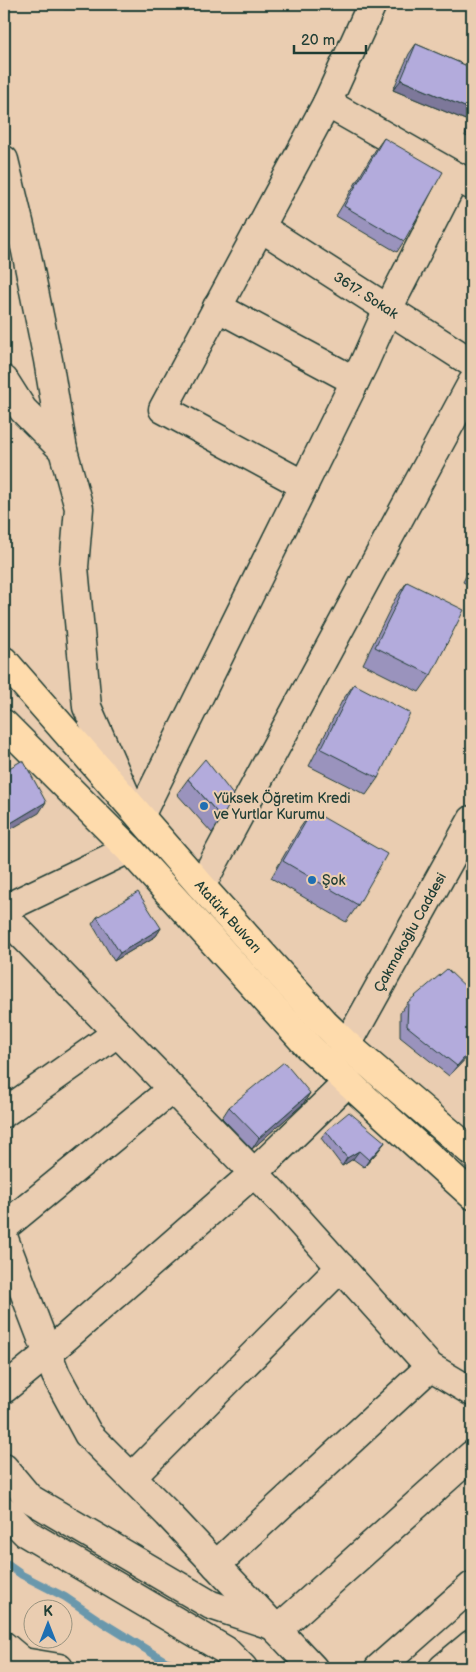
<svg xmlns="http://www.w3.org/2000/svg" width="476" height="1672" viewBox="0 0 476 1672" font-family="'Balsamiq Sans',sans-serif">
  <rect width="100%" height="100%" fill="#eacdb1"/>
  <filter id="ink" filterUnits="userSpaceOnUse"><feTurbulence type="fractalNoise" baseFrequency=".02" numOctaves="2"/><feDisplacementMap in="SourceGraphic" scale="10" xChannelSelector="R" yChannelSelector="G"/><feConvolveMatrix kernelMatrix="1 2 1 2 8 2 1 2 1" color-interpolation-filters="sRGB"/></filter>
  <g filter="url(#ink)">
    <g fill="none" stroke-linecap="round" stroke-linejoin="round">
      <polyline stroke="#6a98ac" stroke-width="8" points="4,1562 22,1575 65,1597 102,1622 165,1661 176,1664 179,1668"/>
      <g stroke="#1f3d34" stroke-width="31">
        <g id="minor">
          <polyline points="327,103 471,185"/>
          <polyline points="4,160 26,251 48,360 63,450 79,508 74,567 87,707 126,796"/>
          <path id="s1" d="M260 227 472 363"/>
          <polyline points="217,307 355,381"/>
          <polyline points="4,380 23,410 63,450"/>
          <polyline points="304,485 163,409 327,103 372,4"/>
          <polyline points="140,816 364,363 388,309 456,176"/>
          <polyline points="201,886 472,383"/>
          <polyline points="4,909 129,849"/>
          <polyline points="4,916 286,1206 430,1367 472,1392"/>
          <path id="s2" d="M347 1045 472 820"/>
          <polyline points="4,1113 117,1033"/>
          <polyline points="4,1227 172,1089"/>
          <polyline points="4,1239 56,1375 88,1434 168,1514 313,1668"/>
          <polyline points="4,1389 48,1353 254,1173 348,1082"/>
          <polyline points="4,1468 29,1498 211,1605 271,1625"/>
          <polyline points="132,1477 341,1267"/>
          <polyline points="4,1511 26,1533 225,1650 243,1668"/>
          <polyline points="216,1565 430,1367"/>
          <polyline points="277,1630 472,1455"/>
          <polyline points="4,1646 30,1668"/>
          <polyline points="23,1662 59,1668"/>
          <polyline points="379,1668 472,1586"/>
          <polyline points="443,1668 472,1644"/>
        </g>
      </g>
      <g stroke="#1f3d34" stroke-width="31">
        <g id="major">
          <path id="s3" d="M4 661 201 886 324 1023 347 1045 472 1152"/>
          <polyline points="4,724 129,849 309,1047 472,1195"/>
        </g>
      </g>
      <use href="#minor" stroke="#eacdb1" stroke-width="28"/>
      <use href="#major" stroke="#fedbac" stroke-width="28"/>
    </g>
    <g fill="#9a93bd" stroke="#1f3d34">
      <polygon points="64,4 121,4 117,9 64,9"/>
      <polygon points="416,44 472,68 472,138 465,136 468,121 393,90 409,54"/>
      <polygon points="384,138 404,241 397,252 336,216 376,149"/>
      <polygon points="472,564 472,587 463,582"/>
      <polygon points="407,582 431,675 419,692 363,664 395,599"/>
      <polygon points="354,684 378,778 366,795 309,766 342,701"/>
      <polygon points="188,779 222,818 212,833 177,794"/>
      <polygon points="312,811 358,905 346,922 271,878 300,828"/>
      <polygon points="97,917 161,928 156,936 114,961 92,924"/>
      <polygon points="408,1002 472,1052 449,1076 400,1037 400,1013"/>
      <polygon points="310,1093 303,1104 252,1149 222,1118 229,1107"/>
      <polygon points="326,1131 385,1142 379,1150 364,1167 353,1159 342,1166 321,1138"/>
    </g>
    <g fill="#7d789a" stroke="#1f3d34">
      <polygon points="68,4 121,4 117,9 64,9"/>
      <polygon points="401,80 472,110 472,115 468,121 393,90"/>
      <polygon points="472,126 472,138 465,136"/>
      <polygon points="46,802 39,813 4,833 4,827"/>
      <polygon points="161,928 156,936 114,961 120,953"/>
      <polygon points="472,1049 472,1052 449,1076 457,1066"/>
      <polygon points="310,1093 303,1104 252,1149 259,1138"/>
      <polygon points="385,1142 379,1150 364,1167 369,1160"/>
      <polygon points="359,1151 353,1159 342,1166 347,1158"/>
    </g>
    <g fill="#b3abdc" stroke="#1f3d34">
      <polygon points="416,44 472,68 472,110 401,80"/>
      <polygon points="384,138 443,172 404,241 344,206"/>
      <polygon points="407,582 464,610 431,675 375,647"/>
      <polygon points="354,684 410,713 378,778 321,749"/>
      <polygon points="205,759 234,796 222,818 188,779"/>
      <polygon points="23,760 46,802 4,827 4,771"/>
      <polygon points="312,811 387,854 358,905 283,861"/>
      <polygon points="138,892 161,928 120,953 97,917"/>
      <polygon points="447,969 472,993 472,1049 457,1066 407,1026 408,1002"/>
      <polygon points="284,1062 310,1093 259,1138 229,1107"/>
      <polygon points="349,1112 385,1142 369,1160 359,1151 347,1158 326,1131"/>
    </g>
  </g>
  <g fill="#1f6fb2" stroke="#eacdb1" stroke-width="2">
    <circle cx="204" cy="806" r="5"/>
    <circle cx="312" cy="880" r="5"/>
  </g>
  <g text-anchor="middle" stroke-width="4" stroke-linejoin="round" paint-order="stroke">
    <g font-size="14" fill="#1f3d34" stroke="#eacdb1">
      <text dy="5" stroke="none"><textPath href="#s1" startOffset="126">3617. Sokak</textPath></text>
      <text dy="5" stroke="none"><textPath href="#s3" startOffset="340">Atatürk Bulvarı</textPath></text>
      <text dy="5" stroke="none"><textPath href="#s2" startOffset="129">Çakmakoğlu Caddesi</textPath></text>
    </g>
    <g font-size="14" fill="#1f3d34" stroke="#eacdb1" text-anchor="start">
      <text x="214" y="803">Yüksek Öğretim Kredi<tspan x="214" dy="16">ve Yurtlar Kurumu</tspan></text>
      <text x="322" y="885">Şok</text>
    </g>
  </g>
  <rect width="476" height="1672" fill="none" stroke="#eacdb1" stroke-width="20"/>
  <rect x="10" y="10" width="456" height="1652" fill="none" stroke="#1f3d34" stroke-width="2" filter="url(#ink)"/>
  <g transform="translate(48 1624)"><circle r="24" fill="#eacdb1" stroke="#99937f"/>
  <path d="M0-4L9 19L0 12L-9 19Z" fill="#1f6fb2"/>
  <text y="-8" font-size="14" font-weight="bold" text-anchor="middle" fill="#1f3d34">K</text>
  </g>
  <path d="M294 45v8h72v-8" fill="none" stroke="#1f3d34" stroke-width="2.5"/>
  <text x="301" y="45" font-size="15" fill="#1f3d34" stroke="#eacdb1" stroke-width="4" paint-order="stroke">20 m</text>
</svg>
